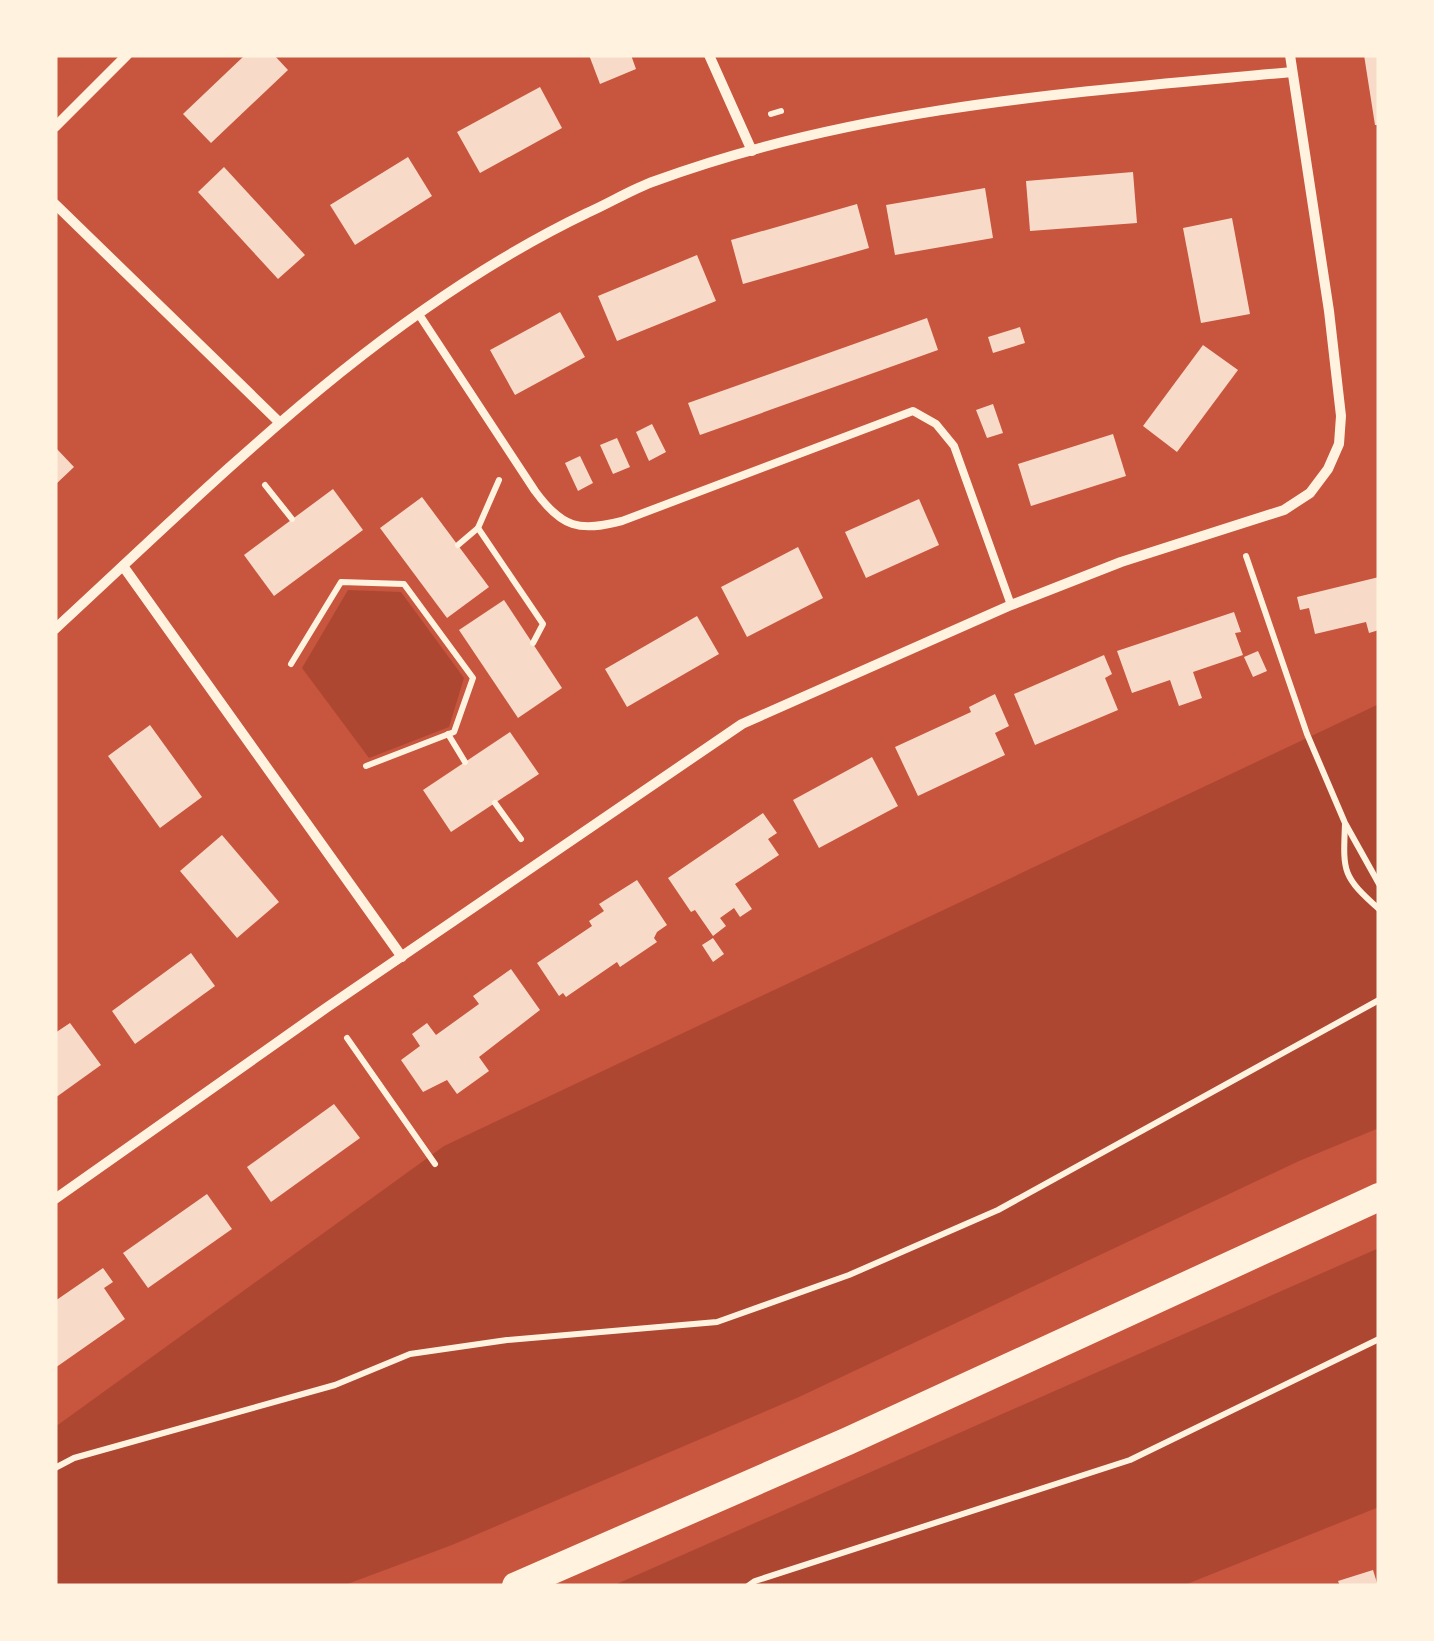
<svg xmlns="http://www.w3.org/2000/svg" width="1434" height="1641" viewBox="0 0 1434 1641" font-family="'Nunito Sans',sans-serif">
  <rect width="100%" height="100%" fill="#c8553d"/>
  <g fill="#ae4732">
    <polygon points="348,590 401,592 464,678 449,727 369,758 302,668"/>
    <polygon points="1379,704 1379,1128 1299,1161 799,1397 452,1545 342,1586 55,1586 55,1427 444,1146"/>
    <polygon points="1379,1248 1379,1507 1182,1586 612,1586"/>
  </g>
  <g fill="#f7dbc8">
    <polygon points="245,55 274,55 288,70 211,143 183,114"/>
    <polygon points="589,55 631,55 636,69 600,84"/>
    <polygon points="1364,55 1379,55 1379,125 1375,125"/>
    <polygon points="540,87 562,128 480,173 457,132"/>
    <polygon points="408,157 432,196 355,245 330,205"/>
    <polygon points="224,167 305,255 278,279 198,192"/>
    <polygon points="1133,172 1137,223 1030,231 1026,181"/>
    <polygon points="985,188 993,238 895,255 886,205"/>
    <polygon points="857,204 869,248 743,284 731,240"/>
    <polygon points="1232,218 1250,314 1201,323 1183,228"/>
    <polygon points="697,255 716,301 617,341 598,296"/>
    <polygon points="560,312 585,357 515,395 490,350"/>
    <polygon points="927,318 938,350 700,435 688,403"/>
    <polygon points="1020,327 1025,343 993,353 988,337"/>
    <polygon points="1203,345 1238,370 1177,452 1143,426"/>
    <polygon points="993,404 1003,433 987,438 976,410"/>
    <polygon points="652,424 666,452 649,461 636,432"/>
    <polygon points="1113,434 1126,476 1031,506 1018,464"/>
    <polygon points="617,438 630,467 613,474 600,445"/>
    <polygon points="55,447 74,467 55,485"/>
    <polygon points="580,456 593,483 578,491 565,463"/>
    <polygon points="333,489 363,530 274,596 244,555"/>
    <polygon points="422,497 489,587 447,618 380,528"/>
    <polygon points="919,499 939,545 866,578 845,532"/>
    <polygon points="798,547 823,598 747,637 721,587"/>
    <polygon points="1379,577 1379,630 1369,633 1366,622 1315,634 1309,608 1300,610 1297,597"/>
    <polygon points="504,600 562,688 518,718 459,630"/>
    <polygon points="1234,612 1241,632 1235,633 1243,655 1193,672 1202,698 1179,706 1170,680 1132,693 1117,651"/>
    <polygon points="697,616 719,654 627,707 605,669"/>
    <polygon points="1258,651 1267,671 1253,677 1244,657"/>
    <polygon points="1104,655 1112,674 1105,678 1118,710 1035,745 1014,694"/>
    <polygon points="995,694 1009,726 995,733 1005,755 918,796 895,747 971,712 969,707"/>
    <polygon points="150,725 202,797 160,828 108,756"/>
    <polygon points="510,732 539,774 451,832 423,790"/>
    <polygon points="872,757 898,806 819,848 793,800"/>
    <polygon points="763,813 777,833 768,839 779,855 735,884 752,909 740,917 734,908 720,918 726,926 713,936 695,910 691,912 668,878"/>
    <polygon points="222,835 279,902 237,938 180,871"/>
    <polygon points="637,880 667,925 657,932 654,938 657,942 620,967 617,962 566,997 563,993 559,996 537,963 592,926 589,921 604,911 599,904"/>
    <polygon points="713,938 724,954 713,962 702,945"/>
    <polygon points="191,953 215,986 135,1044 112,1011"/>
    <polygon points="511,969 540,1010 479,1057 489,1071 457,1094 447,1080 423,1092 401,1060 420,1046 412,1034 427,1023 436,1035 479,1004 473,996"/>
    <polygon points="70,1023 101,1065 55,1098 55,1033"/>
    <polygon points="334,1104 360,1138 271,1202 247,1167"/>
    <polygon points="207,1194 232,1229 148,1288 123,1253"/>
    <polygon points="103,1268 113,1282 104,1288 125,1319 55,1368 55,1301"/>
    <polygon points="1373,1570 1378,1586 1340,1586 1338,1581"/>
  </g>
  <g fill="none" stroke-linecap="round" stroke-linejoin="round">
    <g stroke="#fff3e0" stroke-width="6">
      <polyline points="771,114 781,111"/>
      <polyline points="265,485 292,519"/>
      <polyline points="478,528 543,624 533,643"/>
      <polyline points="458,545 478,528 499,480"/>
      <polyline points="1246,556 1307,734 1345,823 1379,884"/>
      <polyline points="291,664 341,582 404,584 473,678 454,732 366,766"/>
      <polyline points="448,734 465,762"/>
      <polyline points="495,803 521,839"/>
      <path d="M1345 824C1343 872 1342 876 1379 909"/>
      <polyline points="347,1038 435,1164"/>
      <polyline points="55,1468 74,1458 335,1385 410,1354 507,1340 717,1322 849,1275 998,1210 1379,1000"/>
      <polyline points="748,1586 755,1581 1130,1460 1379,1339"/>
    </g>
    <path stroke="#fff3e0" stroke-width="8" d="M418 313 535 491C562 528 579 532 622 521L913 411 936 424 954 446 1011 605"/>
    <g stroke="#fff3e0" stroke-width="10">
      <polyline points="709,55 752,151"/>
      <polyline points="55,127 127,55"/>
      <polyline points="55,204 278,421"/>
      <polyline points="123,566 402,957"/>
      <path d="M55 629C221 476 381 312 587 213 610 203 632 189 655 181 859 106 1078 92 1292 72"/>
      <polyline points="55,1199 326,1008 742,724 1011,605 1121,562 1284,510 1310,493 1328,469 1339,444 1341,416 1329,311 1290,55"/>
    </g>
    <polyline stroke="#fff3e0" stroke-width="28" points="516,1586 848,1441 1379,1197"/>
  </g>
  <rect width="1434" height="1641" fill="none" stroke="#fff3e0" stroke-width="115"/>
</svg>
